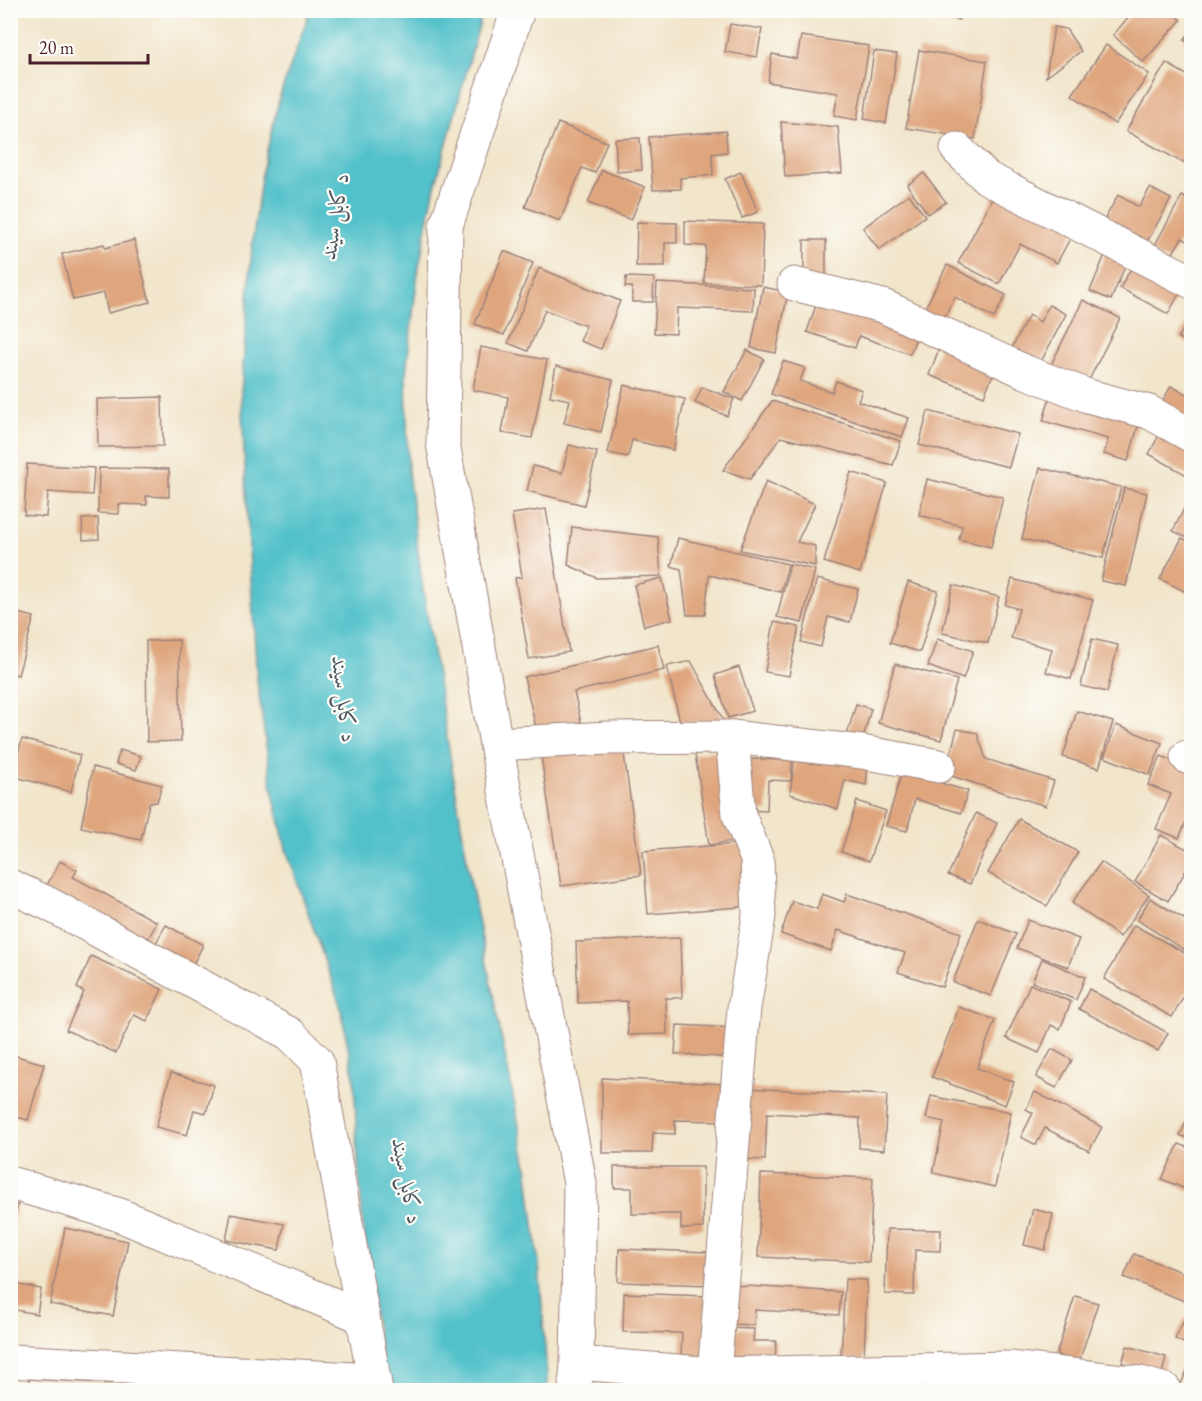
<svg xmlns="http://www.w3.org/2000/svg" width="1202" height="1401" viewBox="0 0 1202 1401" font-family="'EB Garamond',Amiri,serif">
  <rect width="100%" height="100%" fill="#fdfcf7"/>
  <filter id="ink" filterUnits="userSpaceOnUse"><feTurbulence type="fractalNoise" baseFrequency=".0167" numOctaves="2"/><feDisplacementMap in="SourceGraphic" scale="12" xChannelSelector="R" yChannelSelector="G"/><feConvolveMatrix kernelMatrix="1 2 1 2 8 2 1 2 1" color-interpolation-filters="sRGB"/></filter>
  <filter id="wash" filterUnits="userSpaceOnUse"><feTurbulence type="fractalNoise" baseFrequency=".008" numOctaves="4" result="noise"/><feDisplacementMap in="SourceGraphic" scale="24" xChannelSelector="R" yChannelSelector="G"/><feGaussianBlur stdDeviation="1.35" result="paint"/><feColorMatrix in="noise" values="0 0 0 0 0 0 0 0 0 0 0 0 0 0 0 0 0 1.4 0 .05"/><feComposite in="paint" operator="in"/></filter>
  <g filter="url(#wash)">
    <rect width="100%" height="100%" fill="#f1e5ca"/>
    <polygon fill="#53c1ca" stroke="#4e707a" stroke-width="1.5" points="310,10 483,11 434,190 418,272 406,373 408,471 422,583 470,879 527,1166 539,1264 548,1390 385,1390 363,1227 357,1147 354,1078 340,1005 286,849 272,789 257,680 249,548 241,393 252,246 262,171 280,96"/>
    <g id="blocks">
      <g fill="#dfa67e">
        <polygon points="935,10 960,10 959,20 934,17"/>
        <polygon points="1135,10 1170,10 1181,20 1143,62 1113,35"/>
        <polygon points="730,24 762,29 757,57 725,52"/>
        <polygon points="1054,27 1066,29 1081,51 1046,77"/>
        <polygon points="1192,29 1192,46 1184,40"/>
        <polygon points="801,36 869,46 857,120 834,116 838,93 768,82 772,54 797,59"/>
        <polygon points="1106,45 1149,74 1115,124 1072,95"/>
        <polygon points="919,50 987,61 975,139 906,128"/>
        <polygon points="874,51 897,54 886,123 864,119"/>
        <polygon points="1166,63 1192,78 1192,148 1183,163 1126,131"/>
        <polygon points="781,122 838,127 842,173 785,177"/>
        <polygon points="558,123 607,142 595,173 582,168 560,221 525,207"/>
        <polygon points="726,131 727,152 712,154 713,175 680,178 681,189 653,190 649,137"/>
        <polygon points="640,138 642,170 617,172 615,139"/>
        <polygon points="602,170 645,187 631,220 588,203"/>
        <polygon points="741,172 758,212 742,218 725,179"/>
        <polygon points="924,173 946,202 928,214 907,185"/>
        <polygon points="1150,188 1171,199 1143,249 1101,226 1118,195 1139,207"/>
        <polygon points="997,189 1075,229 1057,263 1020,244 999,284 958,263"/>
        <polygon points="909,194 925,216 879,250 863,228"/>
        <polygon points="1182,196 1192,202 1192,243 1182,238 1168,261 1151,252"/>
        <polygon points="685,221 763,224 761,285 704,283 706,246 685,245"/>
        <polygon points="637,222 677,223 677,243 665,243 665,266 636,266"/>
        <polygon points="134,240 150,302 108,313 104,293 73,300 62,254 104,244 105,248"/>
        <polygon points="804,240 826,240 826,282 804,281"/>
        <polygon points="1107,250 1128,259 1111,300 1090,291"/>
        <polygon points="504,251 533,263 504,335 475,324"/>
        <polygon points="1137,258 1184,285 1168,314 1120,288"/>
        <polygon points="947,265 1006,295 994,318 955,297 941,324 922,314"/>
        <polygon points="539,268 620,301 601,349 580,341 586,326 545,310 528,351 508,343"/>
        <polygon points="626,277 654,278 653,302 632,302 632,287 625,287"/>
        <polygon points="657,283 754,288 753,311 677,308 676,334 654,333"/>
        <polygon points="763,287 788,292 776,353 751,348"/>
        <polygon points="819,296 919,330 910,354 859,336 855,348 807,332"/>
        <polygon points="1083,300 1120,318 1085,388 1049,369"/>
        <polygon points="1049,305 1066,314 1036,371 1007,357 1029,315 1040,322"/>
        <polygon points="1192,314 1192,346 1178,338"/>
        <polygon points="942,341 998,362 984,396 929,375"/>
        <polygon points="481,347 547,360 532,438 502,433 508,397 473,390"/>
        <polygon points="747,350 764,359 742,401 724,392"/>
        <polygon points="783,361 805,368 800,381 832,392 836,381 862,390 858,401 909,418 902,437 771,394"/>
        <polygon points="556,366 613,380 601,432 564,423 570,400 550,396"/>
        <polygon points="624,385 685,399 673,450 632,440 628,457 608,453"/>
        <polygon points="1171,386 1192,397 1192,428 1159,408"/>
        <polygon points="702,387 734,399 727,416 695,403"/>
        <polygon points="1052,390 1141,416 1128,461 1104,454 1108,439 1043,421"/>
        <polygon points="162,397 163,446 98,447 97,399"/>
        <polygon points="772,401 901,441 893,465 781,437 750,479 723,470"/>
        <polygon points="928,411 1018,434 1009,467 919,445"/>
        <polygon points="1164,426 1192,441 1192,478 1149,454"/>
        <polygon points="569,445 597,452 584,505 527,491 533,466 562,473"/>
        <polygon points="27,464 94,468 92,495 48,492 46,517 24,515"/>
        <polygon points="99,468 169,469 169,497 146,496 147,505 119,504 119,514 98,513"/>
        <polygon points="1040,468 1121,487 1103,558 1022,539"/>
        <polygon points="851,472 887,483 860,573 824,562"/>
        <polygon points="927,479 1003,497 991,547 959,539 962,526 919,515"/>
        <polygon points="766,481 815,504 797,542 815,546 815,566 740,550"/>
        <polygon points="1124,488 1147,493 1126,586 1101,581"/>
        <polygon points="1192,493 1192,540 1173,531"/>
        <polygon points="546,509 569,652 529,659 515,578 522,577 512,514"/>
        <polygon points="98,518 99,539 83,540 82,519"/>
        <polygon points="572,527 658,537 661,576 597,578 568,565"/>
        <polygon points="678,538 788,564 781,592 709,575 705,615 687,615 681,569 671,566"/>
        <polygon points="1182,538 1192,543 1192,595 1160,579"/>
        <polygon points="790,564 815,570 802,623 777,617"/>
        <polygon points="662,578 672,619 644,626 634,585"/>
        <polygon points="817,579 858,589 850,622 828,617 821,647 801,642"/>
        <polygon points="1012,579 1093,600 1071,679 1046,672 1052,649 1011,638 1019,609 1005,605"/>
        <polygon points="908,582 938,591 920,652 890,643"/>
        <polygon points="953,585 999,597 988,643 942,633"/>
        <polygon points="10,611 34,617 18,675 10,673"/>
        <polygon points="774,622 799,627 789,676 765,672"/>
        <polygon points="937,639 973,651 963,679 928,666"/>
        <polygon points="1092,639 1118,645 1107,692 1081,686"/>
        <polygon points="179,640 181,741 147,742 146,641"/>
        <polygon points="658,645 664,670 574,692 581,722 537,732 524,677"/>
        <polygon points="691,661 725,723 680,722 667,666"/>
        <polygon points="895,664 957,680 941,740 878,723"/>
        <polygon points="739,667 753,711 728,718 715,675"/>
        <polygon points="856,704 871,709 860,749 844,745"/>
        <polygon points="1077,711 1113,722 1099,768 1063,757"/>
        <polygon points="10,720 17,722 11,741 10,741"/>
        <polygon points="1116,725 1162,743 1150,775 1104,757"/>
        <polygon points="957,729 977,733 986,759 1054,781 1046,806 945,774"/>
        <polygon points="22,739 80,755 71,792 12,776"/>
        <polygon points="623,747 641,875 561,886 540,750"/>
        <polygon points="796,748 868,766 866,785 845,780 838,809 790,794"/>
        <polygon points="725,749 739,840 709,845 695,754"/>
        <polygon points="120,750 141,756 136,770 116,764"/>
        <polygon points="1161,756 1192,769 1192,808 1179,838 1156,829 1171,794 1148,785"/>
        <polygon points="746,759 792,760 791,781 768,780 767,811 745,810"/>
        <polygon points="93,767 162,785 157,802 149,803 141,840 81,827"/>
        <polygon points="902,772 968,791 961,813 915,799 907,831 886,826"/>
        <polygon points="857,801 886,811 869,861 841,852"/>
        <polygon points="976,813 997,823 970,884 948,875"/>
        <polygon points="1019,819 1078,852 1047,906 988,873"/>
        <polygon points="1161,835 1192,852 1192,860 1168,901 1135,882"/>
        <polygon points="748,843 753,906 648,914 643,851"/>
        <polygon points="60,861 77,870 73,877 157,922 145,945 44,891"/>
        <polygon points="1101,862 1149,895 1120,937 1072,903"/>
        <polygon points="822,894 844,902 847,894 961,933 942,987 898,972 905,953 838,930 831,951 781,934 792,901 817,909"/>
        <polygon points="1150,898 1192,924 1192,955 1137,920"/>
        <polygon points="978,919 1016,934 991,996 953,982"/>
        <polygon points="1028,920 1079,939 1068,967 1017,948"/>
        <polygon points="166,925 203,945 190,970 152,950"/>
        <polygon points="1134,925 1192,957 1192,982 1172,1017 1104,979"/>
        <polygon points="680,938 682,998 666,998 667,1034 628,1035 627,1001 578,1003 576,942"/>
        <polygon points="91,956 162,989 147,1021 134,1015 116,1053 66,1030 84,992 77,988"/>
        <polygon points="1042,959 1085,977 1076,1000 1032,982"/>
        <polygon points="1030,984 1071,1002 1060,1029 1051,1025 1039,1053 1006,1038"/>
        <polygon points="1089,989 1168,1033 1158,1051 1079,1009"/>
        <polygon points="959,1007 995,1020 977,1068 1014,1082 1005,1105 932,1077"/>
        <polygon points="677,1025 736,1028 735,1058 675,1054"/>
        <polygon points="1052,1049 1072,1060 1056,1088 1036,1077"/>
        <polygon points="10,1054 44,1064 28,1120 10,1115"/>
        <polygon points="171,1073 214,1085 206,1113 194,1110 187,1135 156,1127"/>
        <polygon points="602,1078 726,1084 723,1121 675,1120 675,1134 653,1133 652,1153 602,1153"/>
        <polygon points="744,1088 887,1095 884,1150 859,1148 860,1118 767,1113 765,1160 741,1159"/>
        <polygon points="1035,1092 1102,1127 1089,1151 1045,1128 1036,1145 1021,1137 1033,1113 1026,1109"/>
        <polygon points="931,1096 1011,1112 995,1187 933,1173 944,1122 926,1118"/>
        <polygon points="1192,1109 1192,1140 1180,1135"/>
        <polygon points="1179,1144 1192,1149 1192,1192 1162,1179"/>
        <polygon points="614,1167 703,1167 703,1228 681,1229 681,1214 632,1214 632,1188 614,1188"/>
        <polygon points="761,1174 873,1178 869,1262 758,1257"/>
        <polygon points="10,1204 18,1205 11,1230 10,1230"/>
        <polygon points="1033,1209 1053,1214 1045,1250 1024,1245"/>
        <polygon points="231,1214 284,1224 279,1250 226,1240"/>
        <polygon points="65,1228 128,1241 113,1316 50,1304"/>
        <polygon points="887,1229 941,1230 940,1251 915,1250 914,1295 885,1294"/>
        <polygon points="619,1249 710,1252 710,1285 618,1282"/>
        <polygon points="1134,1254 1192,1276 1192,1304 1124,1277"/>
        <polygon points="845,1279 867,1280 864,1360 841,1359"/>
        <polygon points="10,1283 41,1289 37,1314 10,1309"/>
        <polygon points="730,1285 841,1292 839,1315 755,1310 754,1325 728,1324"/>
        <polygon points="624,1293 706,1296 705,1359 681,1358 682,1333 623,1332"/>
        <polygon points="1075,1296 1098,1303 1079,1362 1056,1355"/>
        <polygon points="1185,1318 1192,1321 1192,1347 1175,1339"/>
        <polygon points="728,1328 754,1329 753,1341 776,1341 775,1366 726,1364"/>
        <polygon points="1127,1346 1166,1357 1162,1374 1122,1363"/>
        <polygon points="1192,1359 1192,1390 1189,1390 1180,1386"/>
        <polygon points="29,1379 139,1385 139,1390 29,1390"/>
        <polygon points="1007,1384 1059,1386 1059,1390 1007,1390"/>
        <polygon points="738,1385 821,1388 821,1390 737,1390"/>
        <polygon points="615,1386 693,1387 693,1390 615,1390"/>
        <polygon points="884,1387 930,1389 930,1390 884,1390"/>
      </g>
    </g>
  </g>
  <g filter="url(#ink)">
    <use href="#blocks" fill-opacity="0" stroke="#9e827a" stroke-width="1.5"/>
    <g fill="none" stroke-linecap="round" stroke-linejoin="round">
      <g stroke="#9e827a" stroke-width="35">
        <g id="street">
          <polyline points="518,10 446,226 443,443 496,744 580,1183 577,1363 575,1390"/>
          <polyline points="957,149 987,178 1192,282"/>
          <polyline points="794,284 883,306 1026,372 1088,396 1149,412 1192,436"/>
          <polyline points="496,744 608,738 732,737 862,752 939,766"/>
          <polyline points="1187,757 1192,759"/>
          <polyline points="10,886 47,903 290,1034 317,1061 376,1390"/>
          <polyline points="10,1183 117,1214 363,1317"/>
          <polyline points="10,1361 374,1380"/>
          <polyline points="577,1363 714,1374 1010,1368 1140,1383 1165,1390"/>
          <polyline points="714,1374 744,1008 759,916 757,859 739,815 732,737"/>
        </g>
      </g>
      <use href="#street" stroke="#fff" stroke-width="33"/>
    </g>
  </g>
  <g text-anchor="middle" stroke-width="4.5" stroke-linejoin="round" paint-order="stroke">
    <g font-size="22" font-style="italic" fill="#4d5863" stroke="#fdfcf7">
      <text transform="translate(334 216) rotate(-81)" y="8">د کابل سيند</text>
      <text transform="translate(345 699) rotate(83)" y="8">د کابل سيند</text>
      <text transform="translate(408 1181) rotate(79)" y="8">د کابل سيند</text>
    </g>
  </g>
  <rect width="1202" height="1401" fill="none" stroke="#fdfcf7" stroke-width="36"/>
  <path d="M30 54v9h118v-9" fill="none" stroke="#4a1f2b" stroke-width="3"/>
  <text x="39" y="54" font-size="18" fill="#4a1f2b" stroke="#fdfcf7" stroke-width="4.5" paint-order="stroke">20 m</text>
</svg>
